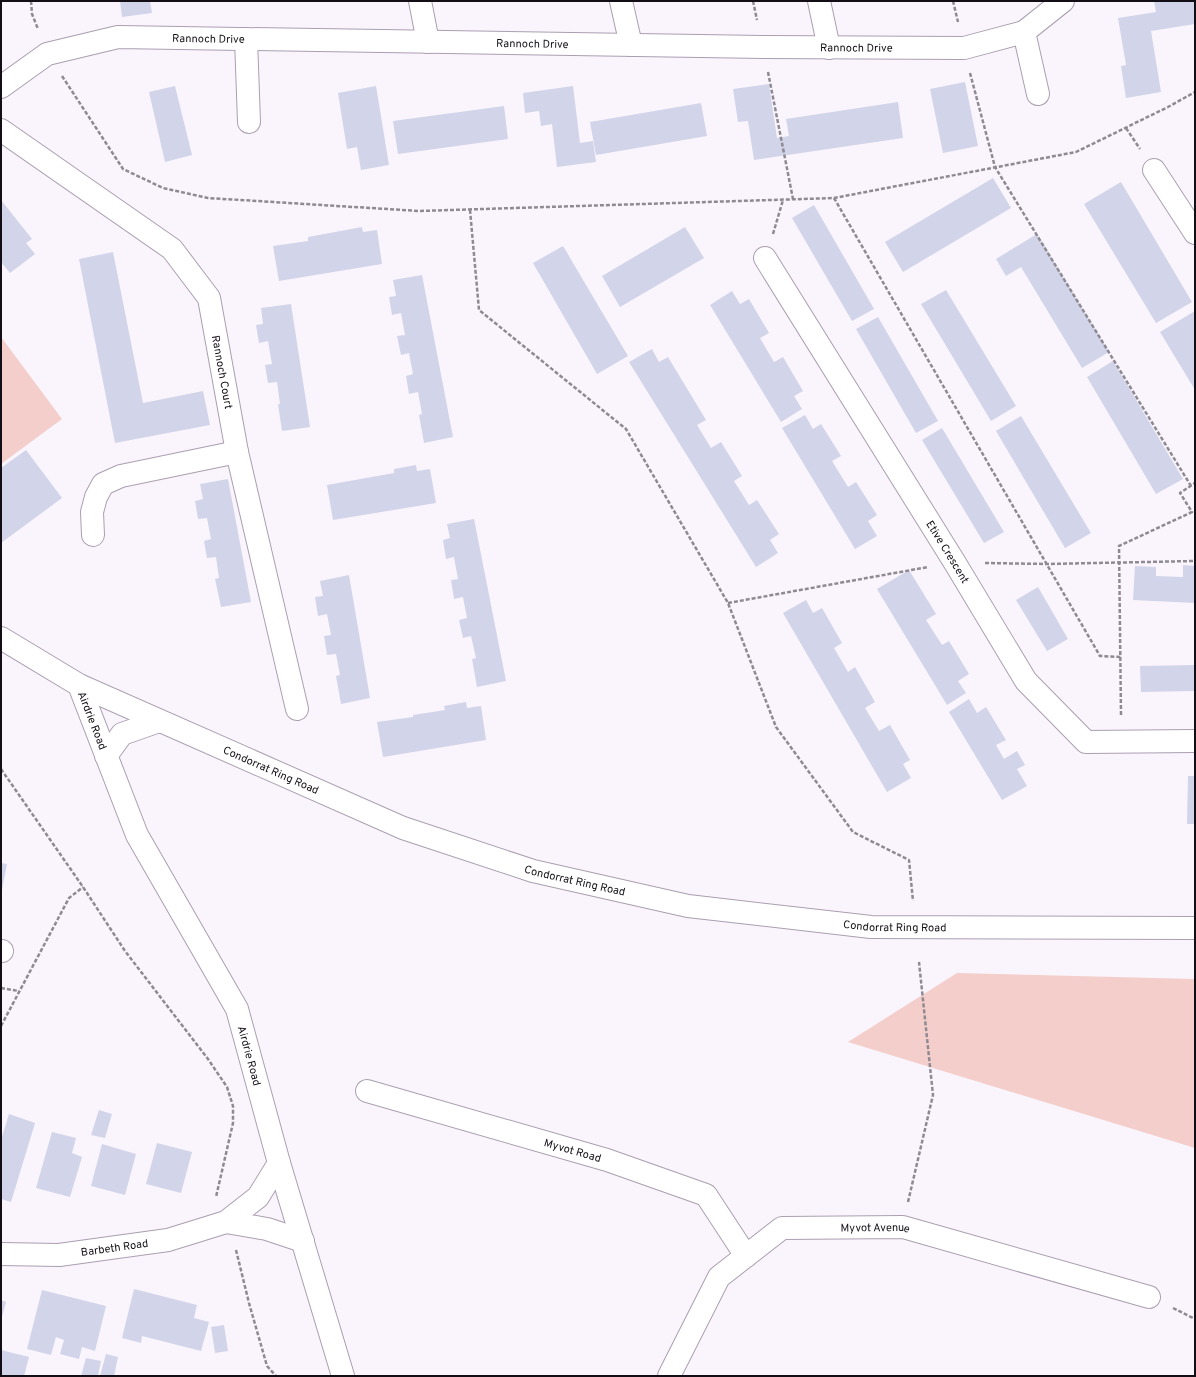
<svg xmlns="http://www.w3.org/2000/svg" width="1196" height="1377" viewBox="0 0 1196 1377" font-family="Overpass,sans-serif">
  <rect width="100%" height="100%" fill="#faf5fd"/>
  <g fill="#f4ceca">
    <polygon points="1,337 62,419 1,464"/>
    <polygon points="957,973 1195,979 1195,1148 848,1042"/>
  </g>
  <g fill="#d2d4e9">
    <polygon points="120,1 150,1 152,13 122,17"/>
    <polygon points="1154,1 1195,1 1195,24 1151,31 1161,92 1126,98 1121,66 1126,65 1118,18 1156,12"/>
    <polygon points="965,82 978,146 943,153 930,89"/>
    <polygon points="769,84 777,138 789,136 786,119 898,102 903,138 754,160 748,121 738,122 733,89"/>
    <polygon points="175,86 192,155 165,162 149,92"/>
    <polygon points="376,86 389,165 361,170 357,147 347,149 338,93"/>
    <polygon points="573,86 580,143 593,141 596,162 557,167 552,124 541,126 539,111 525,113 523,93"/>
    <polygon points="701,103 707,136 596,155 590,122"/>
    <polygon points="504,106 508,139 398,154 393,121"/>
    <polygon points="993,178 1011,208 903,272 885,242"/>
    <polygon points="1121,182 1192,302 1156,323 1084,204"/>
    <polygon points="1,200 32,239 26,243 35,254 10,273 1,262"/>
    <polygon points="814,205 874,309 852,321 792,218"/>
    <polygon points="362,227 363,232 377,230 382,264 279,281 273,246 308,241 308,237"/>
    <polygon points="685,227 704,258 620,307 602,276"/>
    <polygon points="1037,234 1109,352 1082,368 1021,267 1006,276 996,259"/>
    <polygon points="563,246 628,356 597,374 533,263"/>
    <polygon points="113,252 143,403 203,391 210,425 115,443 79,259"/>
    <polygon points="422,275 453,437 424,443 419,415 422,414 418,392 409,394 406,376 413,374 409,353 401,355 397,336 405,335 401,313 392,315 389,297 396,296 393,280"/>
    <polygon points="946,290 1016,406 991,421 921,304"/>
    <polygon points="732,291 740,304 749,299 769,333 760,338 774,362 783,357 803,391 794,396 802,409 781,422 710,305"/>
    <polygon points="291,304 310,427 282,431 278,404 280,404 277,382 268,383 265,365 272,364 268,341 259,343 256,325 263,324 261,308"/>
    <polygon points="1195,311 1195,390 1160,332"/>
    <polygon points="878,317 938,421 916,433 856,329"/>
    <polygon points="652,349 659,362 668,357 706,420 697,425 711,448 721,442 742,476 734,481 749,505 757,500 779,534 770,540 778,553 756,567 629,362"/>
    <polygon points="1113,361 1183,479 1156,494 1087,377"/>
    <polygon points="805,415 813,429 821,424 841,456 832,461 848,487 856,482 877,515 868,521 877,536 855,549 782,428"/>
    <polygon points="1021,416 1091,533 1065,548 996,431"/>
    <polygon points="942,428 1004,532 984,543 922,440"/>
    <polygon points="26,450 62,498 1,543 1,468"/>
    <polygon points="416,465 417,471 430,469 436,503 333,520 327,485 394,473 394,469"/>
    <polygon points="228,479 251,602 221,607 215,579 219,578 216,557 207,558 204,541 211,539 207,518 198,519 195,501 203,499 200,484"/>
    <polygon points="474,519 506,681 477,687 472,659 476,658 471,636 463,638 459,620 467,618 463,597 454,599 451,580 458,579 454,557 446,559 443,540 450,538 447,524"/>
    <polygon points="1183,565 1195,566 1195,603 1133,600 1135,566 1156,567 1156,576 1183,577"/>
    <polygon points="909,570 936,614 926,620 942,645 949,641 969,674 958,681 966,693 947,705 877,589"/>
    <polygon points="349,575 370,698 341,704 336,676 340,675 336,654 327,655 324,636 331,635 327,614 318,616 315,597 323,596 320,581"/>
    <polygon points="1038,587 1068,639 1047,651 1016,600"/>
    <polygon points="806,600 813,613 822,608 842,643 834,648 848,672 855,667 875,702 865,708 879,731 890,725 910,760 903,764 911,778 887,792 783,613"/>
    <polygon points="1195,665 1195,691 1141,692 1140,666"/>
    <polygon points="969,699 977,713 986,707 1006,740 996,745 1004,759 1017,751 1025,765 1017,769 1027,786 1002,800 949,712"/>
    <polygon points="466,702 467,708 481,706 486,740 383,757 377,722 413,717 413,715 445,710 444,706"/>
    <polygon points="1188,776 1195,776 1195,824 1187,824"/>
    <polygon points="1,863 7,864 2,890 1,890"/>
    <polygon points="99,1110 112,1114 105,1138 91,1135"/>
    <polygon points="9,1114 35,1123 11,1202 1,1199 1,1140"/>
    <polygon points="52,1132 76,1138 72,1153 82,1157 70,1197 36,1188"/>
    <polygon points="157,1143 192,1152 181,1193 146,1184"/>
    <polygon points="102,1144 136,1154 125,1195 91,1186"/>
    <polygon points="134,1289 197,1305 194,1318 209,1322 201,1351 142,1336 141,1343 122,1338"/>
    <polygon points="42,1290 106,1306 95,1351 82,1347 79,1359 60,1354 64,1340 56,1337 51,1355 27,1349"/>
    <polygon points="1,1300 6,1302 1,1320"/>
    <polygon points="224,1325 228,1351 215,1353 211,1327"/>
    <polygon points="1,1350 29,1357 24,1376 1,1376"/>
    <polygon points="106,1354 118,1357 114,1376 100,1376"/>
    <polygon points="86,1358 101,1361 98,1376 81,1376"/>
  </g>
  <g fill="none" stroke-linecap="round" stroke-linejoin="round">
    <g stroke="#ab9eb0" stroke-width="24">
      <g id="minor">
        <polyline points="420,1 428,42"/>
        <polyline points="621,1 631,45"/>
        <polyline points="819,1 829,48"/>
        <polyline points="1024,32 1038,94"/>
        <polyline points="246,39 249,122"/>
        <path id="s1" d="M1 87 47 54 118 37 764 47 964 48 1024 32 1063 1"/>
        <path id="s2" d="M1 130 172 249 209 298 237 452 297 709"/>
        <polyline points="1154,170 1195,233"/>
        <path id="s3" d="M765 258 955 563 1026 681 1086 742 1195 741"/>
        <polyline points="93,535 92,512 96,497 103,484 121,476 237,452"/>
        <path id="s4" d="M79 685 403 828 533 871 688 906 871 927 1195 928"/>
        <polyline points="106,756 122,734 159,721"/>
        <polyline points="1,951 2,951"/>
        <path id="s5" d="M367 1091 607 1160 706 1195 746 1256"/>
        <polyline points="226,1222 267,1229 303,1241"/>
        <path id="s6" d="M1 1254 59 1255 168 1240 226 1222 258 1197 279 1163"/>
        <path id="s7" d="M669 1376 719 1277 782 1228 903 1227 1149 1297"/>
      </g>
    </g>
    <g stroke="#ab9eb0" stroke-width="24">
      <g id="major">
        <path id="s8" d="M1 638 79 685 137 835 237 1009 279 1163 343 1376"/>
      </g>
    </g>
    <g stroke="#8f8a92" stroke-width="2.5" stroke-dasharray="4 2" stroke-linecap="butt">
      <polyline points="31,1 32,14 38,29"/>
      <polyline points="753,1 757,20"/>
      <polyline points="953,1 958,22"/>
      <polyline points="768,72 793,199"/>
      <polyline points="970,73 995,167 1191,486"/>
      <polyline points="62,76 123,169 163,188 208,198 419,211 834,198 1076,152 1168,107 1195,92"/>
      <polyline points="1126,128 1140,149"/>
      <polyline points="834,198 1100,656 1121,657"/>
      <polyline points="470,210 479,310 626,429 728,603 776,727 853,832 909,860 913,901"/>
      <polyline points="773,234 783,200"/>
      <polyline points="985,563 1047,564 1195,561"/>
      <polyline points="728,603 928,567"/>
      <polyline points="1121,715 1119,546 1192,512 1180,493 1195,483"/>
      <polyline points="1,769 83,887 125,951 208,1059 227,1087 233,1106 233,1123 216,1197"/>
      <polyline points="1,988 19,991"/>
      <polyline points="1,1026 69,898 83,887"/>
      <polyline points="908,1202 933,1095 919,962"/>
      <polyline points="236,1250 249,1303 267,1366 276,1376"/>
      <polyline points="1173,1308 1195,1319"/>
    </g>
    <use href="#minor" stroke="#fff" stroke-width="22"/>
    <use href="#major" stroke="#fff" stroke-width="22"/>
  </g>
  <g text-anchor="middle" stroke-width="3" stroke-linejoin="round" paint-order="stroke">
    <g font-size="11" fill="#130e15" stroke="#faf5fd">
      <text dy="4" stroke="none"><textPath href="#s1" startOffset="220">Rannoch Drive</textPath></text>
      <text dy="4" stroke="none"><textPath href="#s1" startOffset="544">Rannoch Drive</textPath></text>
      <text dy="4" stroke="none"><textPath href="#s1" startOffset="868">Rannoch Drive</textPath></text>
      <text dy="4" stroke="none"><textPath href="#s2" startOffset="345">Rannoch Court</textPath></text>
      <text dy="4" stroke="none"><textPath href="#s3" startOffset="346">Etive Crescent</textPath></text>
      <text dy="4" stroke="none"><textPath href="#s8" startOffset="129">Airdrie Road</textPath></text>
      <text dy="4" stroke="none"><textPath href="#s4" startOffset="210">Condorrat Ring Road</textPath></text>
      <text dy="4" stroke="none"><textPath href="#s4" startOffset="534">Condorrat Ring Road</textPath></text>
      <text dy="4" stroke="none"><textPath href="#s4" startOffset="858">Condorrat Ring Road</textPath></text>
      <text dy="4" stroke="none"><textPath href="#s8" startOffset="501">Airdrie Road</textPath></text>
      <text dy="4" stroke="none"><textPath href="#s5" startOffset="214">Myvot Road</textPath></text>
      <text dy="4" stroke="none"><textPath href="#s7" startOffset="284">Myvot Avenue</textPath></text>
      <text dy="4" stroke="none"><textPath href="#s6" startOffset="114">Barbeth Road</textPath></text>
    </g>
  </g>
  <rect width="1196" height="1377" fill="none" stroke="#130e15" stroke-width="4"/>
</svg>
